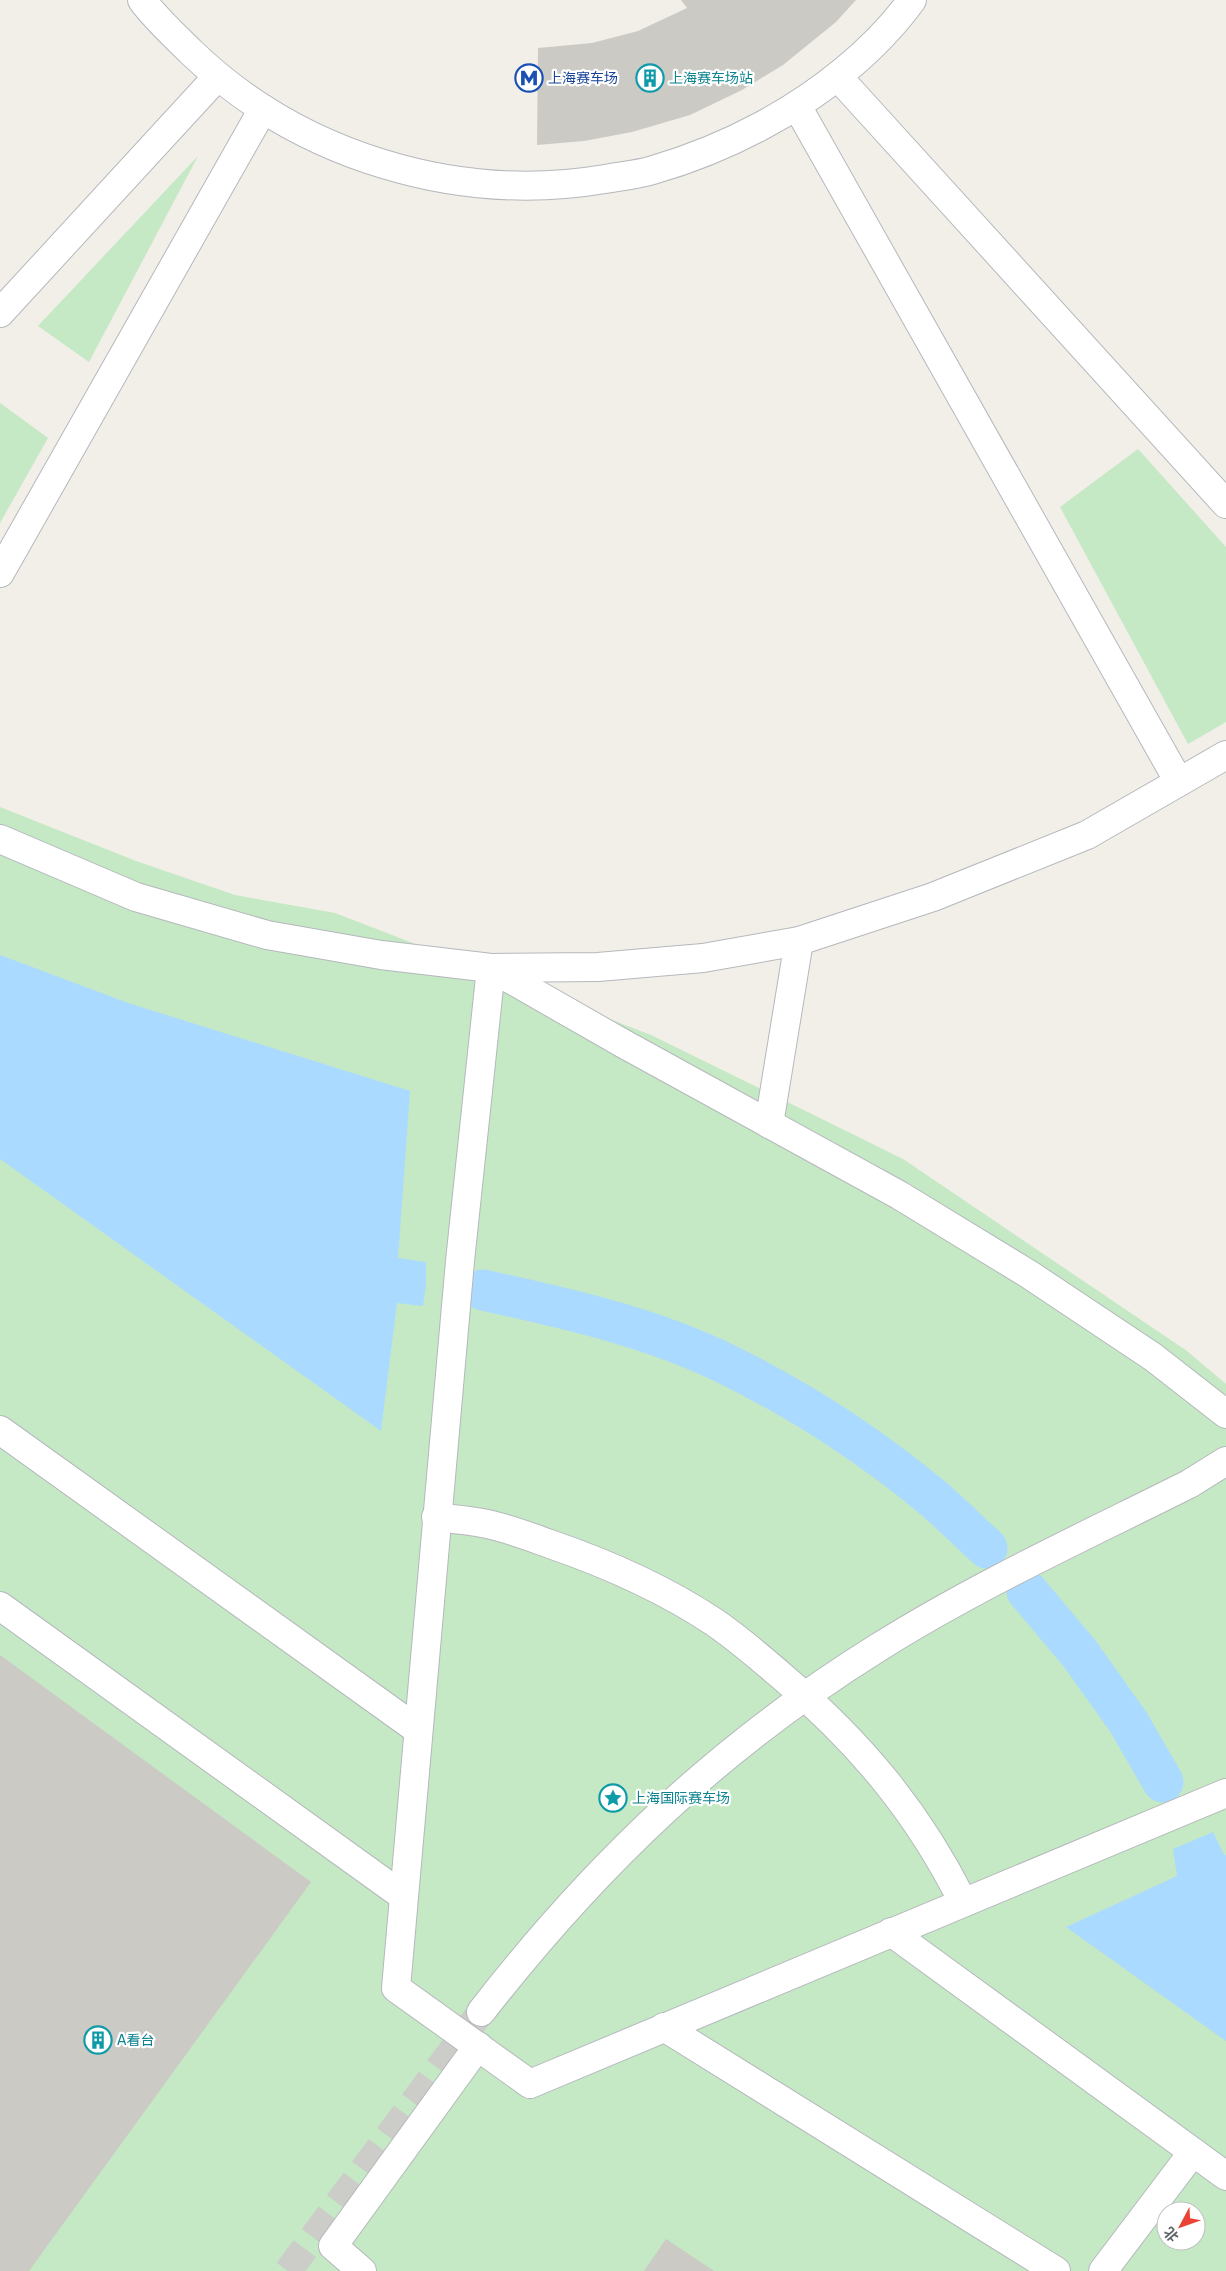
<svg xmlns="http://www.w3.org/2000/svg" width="1226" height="2271" viewBox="0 0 1226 2271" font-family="Rubik,'Noto Sans SC',sans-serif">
  <rect width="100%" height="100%" fill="#f1efe8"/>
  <g fill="#c5e8c5" fill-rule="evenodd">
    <polygon points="198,156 89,362 38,326"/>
    <polygon points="0,403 48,438 0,523"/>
    <polygon points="1138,449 1226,547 1226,722 1188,744 1060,507"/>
    <path d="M0 807 136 861 235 895 335 913 651 1035 903 1159 1187 1351 1226 1384V2271H0ZM1166 2211H1196V2241H1166Z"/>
  </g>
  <g fill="#aadaff">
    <polygon points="0,955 128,1003 410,1091 398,1258 426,1262 426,1285 423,1306 397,1303 381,1431 0,1159"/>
    <polygon points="1213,1832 1224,1855 1226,1855 1226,2041 1066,1927 1177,1876 1173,1849"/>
  </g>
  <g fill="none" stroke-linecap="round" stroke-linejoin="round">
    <g stroke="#aadaff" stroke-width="41">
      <path d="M483 1290C564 1308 647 1326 722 1362 794 1397 866 1443 928 1494 949 1511 967 1530 987 1548"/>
      <polyline points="1027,1591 1080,1654 1129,1723 1163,1782"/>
    </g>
  </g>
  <g fill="#cccac5">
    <polygon points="681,0 856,0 836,22 783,65 742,90 690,115 632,132 584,141 537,145 538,48 592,43 638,31 687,8"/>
    <polygon points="0,1655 311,1882 29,2271 0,2271"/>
    <polygon points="666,2239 714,2271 644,2271"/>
  </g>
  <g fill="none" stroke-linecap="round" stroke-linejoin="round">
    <polyline stroke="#ccccc8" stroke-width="28" stroke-dasharray="28 14" stroke-linecap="butt" points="288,2271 481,2012"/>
    <g stroke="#b5b8bc" stroke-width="30">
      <g id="minor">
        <path d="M142 0C156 19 174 35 191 52 299 156 457 204 605 179 620 176 637 175 653 170 691 159 728 144 763 125 819 95 875 51 912 0"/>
        <polyline points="838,77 1226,504"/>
        <polyline points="797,106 1179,782"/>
        <polyline points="0,313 217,77"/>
        <polyline points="0,573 263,109"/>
        <polyline points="0,839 136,897 267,935 381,955 491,968 598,967 703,958 799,941 933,897 1087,835 1226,755"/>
        <polyline points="769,1124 799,941"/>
        <polyline points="1226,1414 1153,1357 1030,1275 899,1195 624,1044 491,968 460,1261 396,1988 530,2084 1226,1793"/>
        <polyline points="0,1430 418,1730"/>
        <path d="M436 1517C451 1519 467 1520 482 1523 505 1527 528 1536 550 1544 608 1564 663 1588 714 1622 739 1639 762 1659 785 1679 861 1744 918 1812 963 1902"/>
        <polyline points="0,1606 403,1896"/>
        <polyline points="891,1932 1226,2176"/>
        <path d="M481 2012C596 1864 720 1746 879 1647 978 1585 1085 1536 1189 1484L1226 1461"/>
        <polyline points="664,2027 1056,2271"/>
        <polyline points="362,2271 333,2246 478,2046"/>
        <polyline points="1103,2271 1193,2152"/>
      </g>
    </g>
    <use href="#minor" stroke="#fff" stroke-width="28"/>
  </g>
  <defs>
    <g id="metro-ring" transform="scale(1.4375)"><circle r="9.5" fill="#fff" stroke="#1a4fb4" stroke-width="1.5"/><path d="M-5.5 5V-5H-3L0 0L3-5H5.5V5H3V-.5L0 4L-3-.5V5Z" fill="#1a4fb4"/></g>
    <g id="building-ring" transform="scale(1.4375)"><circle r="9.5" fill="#fff" stroke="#0f9aa8" stroke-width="1.5"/><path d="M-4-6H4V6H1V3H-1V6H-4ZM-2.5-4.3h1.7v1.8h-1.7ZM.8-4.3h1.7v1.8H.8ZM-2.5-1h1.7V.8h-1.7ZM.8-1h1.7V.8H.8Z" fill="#0f9aa8"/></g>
    <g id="sight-ring" transform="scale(1.4375)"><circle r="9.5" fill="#fff" stroke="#0f9aa8" stroke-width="1.5"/><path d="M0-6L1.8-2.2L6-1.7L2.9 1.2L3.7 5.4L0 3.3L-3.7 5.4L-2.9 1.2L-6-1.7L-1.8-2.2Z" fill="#0f9aa8"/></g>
  </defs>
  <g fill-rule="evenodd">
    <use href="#metro-ring" x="529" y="78"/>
    <use href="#building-ring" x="650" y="78"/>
    <use href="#sight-ring" x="613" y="1798"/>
    <use href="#building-ring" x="98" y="2040"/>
  </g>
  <g text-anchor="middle" stroke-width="4.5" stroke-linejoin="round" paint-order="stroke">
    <g font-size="14" fill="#164399" stroke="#fff" text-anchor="start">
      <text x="548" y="83">上海赛车场</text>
    </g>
    <g font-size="14" fill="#0d838f" stroke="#fff" text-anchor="start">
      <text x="669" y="83">上海赛车场站</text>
      <text x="632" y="1803">上海国际赛车场</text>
      <text x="117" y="2045">A看台</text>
    </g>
  </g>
  <g transform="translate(1181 2226) rotate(229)"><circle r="24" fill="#ffffff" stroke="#bfc1c3"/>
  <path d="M0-4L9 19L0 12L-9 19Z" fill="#ea4335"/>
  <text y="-8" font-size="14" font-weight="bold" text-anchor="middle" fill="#5f6368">北</text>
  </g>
</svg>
